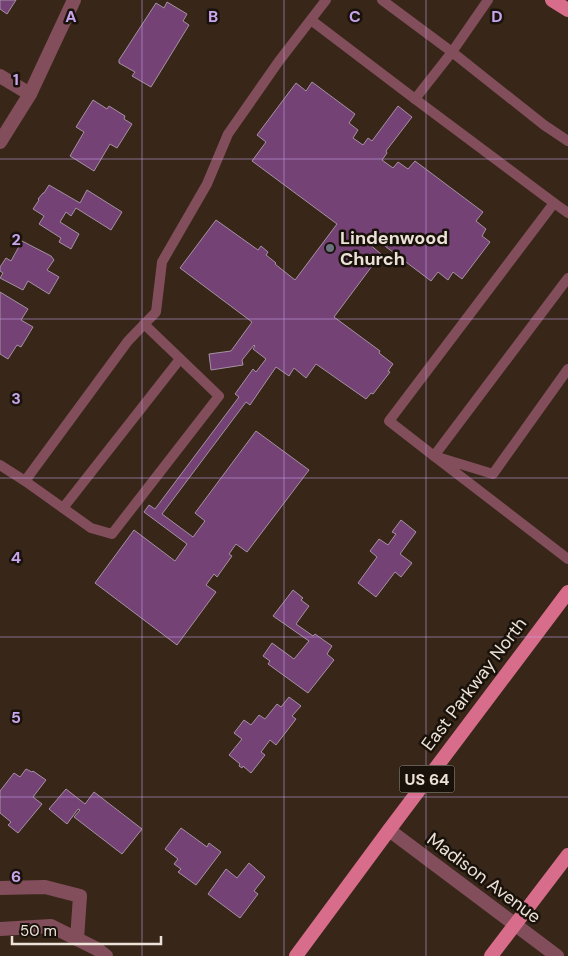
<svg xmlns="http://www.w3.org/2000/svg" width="568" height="956" viewBox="0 0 568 956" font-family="'DM Sans',sans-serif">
  <rect width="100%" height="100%" fill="#382718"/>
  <g fill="#744274" stroke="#a591a4">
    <polygon points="0,0 16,0 7,14 0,9"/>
    <polygon points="167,2 187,14 183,21 189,25 151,87 132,76 135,72 119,63 119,60 156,3 164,8"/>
    <polygon points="312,82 355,114 349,123 358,130 353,138 363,145 368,138 372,141 398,106 412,117 386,151 387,153 382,160 393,168 398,162 408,169 415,161 483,212 476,221 486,229 482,236 490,242 462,279 453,272 448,280 438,272 431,281 373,237 368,243 381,254 334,317 380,351 379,353 393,364 388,371 390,372 373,394 371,393 366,399 316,364 306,378 294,368 289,376 276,367 250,405 246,402 162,514 193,537 205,521 195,513 256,431 309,470 247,552 236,544 229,554 232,556 217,577 214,574 206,585 216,592 177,645 95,583 134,530 175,561 187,544 144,512 149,505 155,509 239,397 235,394 253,369 256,372 266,359 253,349 255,346 254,345 242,360 243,365 211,370 209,354 231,351 252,322 180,268 216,220 258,250 261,246 268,252 266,255 276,263 275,264 295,280 337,224 252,161 266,142 257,135 296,83 306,91"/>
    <polygon points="93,100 107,109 109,106 125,116 124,119 132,124 117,148 110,144 94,171 70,156 84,132 76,127"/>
    <polygon points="49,185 80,203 87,190 122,212 111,230 76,208 71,216 66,212 60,222 79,234 71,249 59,242 61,238 39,224 44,216 33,209 39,200 38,199 43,193 44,193"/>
    <polygon points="22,241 51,256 54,260 47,270 59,277 49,294 28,281 23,290 0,278 3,273 0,271 0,267 6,258 11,261"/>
    <polygon points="0,292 28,309 21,320 33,327 21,347 17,345 8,359 0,354"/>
    <polygon points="401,520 416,532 400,554 412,563 401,577 395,572 376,597 358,583 377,557 370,551 379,539 388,545 396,534 392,532"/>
    <polygon points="293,590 303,598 301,600 309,606 296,624 313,636 315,634 332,646 327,654 334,660 308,693 268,664 270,661 263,656 272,643 294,659 309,641 273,616"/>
    <polygon points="289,697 301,706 292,716 296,719 276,745 270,740 261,752 265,755 251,773 243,766 242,768 239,766 240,764 229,755 242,739 234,733 244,720 251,725 259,715 265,719 277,704 281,707"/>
    <polygon points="26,769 32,772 33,771 46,780 33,797 42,804 18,833 8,825 11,822 0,813 0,791 14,773 20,777"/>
    <polygon points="66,789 85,804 94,792 142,829 122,854 74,817 80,810 78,809 67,824 49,809"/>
    <polygon points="181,828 207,847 209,843 221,852 196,885 178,872 181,869 174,864 178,859 165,849"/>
    <polygon points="249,863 265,877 254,891 258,894 240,918 208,894 226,869 237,878"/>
  </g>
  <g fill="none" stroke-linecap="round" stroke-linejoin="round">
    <g stroke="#824e5b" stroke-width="10">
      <polyline points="382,0 452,52 488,0"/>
      <polyline points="311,20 415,99"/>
      <polyline points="568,141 544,125 452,52 415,99 554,203 389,421 434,456 568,278"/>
      <polyline points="554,203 568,213"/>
      <polyline points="568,369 493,474 434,456 568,559"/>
      <polyline points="0,465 25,481 128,341 156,312 162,262 207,184 228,134 279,61 326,0"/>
      <polyline points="25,481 91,528 112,534 219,396 144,324"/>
      <polyline points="63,508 180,359"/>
    </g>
    <g stroke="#824e5b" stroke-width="14">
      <polyline points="0,76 30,94"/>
      <polyline points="0,142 30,94 74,0"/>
      <polyline points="0,888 45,887 80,896 77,939"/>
      <polyline points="0,929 51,926 97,949 106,956"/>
    </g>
    <polyline stroke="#824e5b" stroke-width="14" points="389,830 557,956"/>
    <g stroke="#d76d8a" stroke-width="14">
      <polyline points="552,0 568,10"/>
      <polyline points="296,956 389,830 568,592"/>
      <polyline points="491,956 568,855"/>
    </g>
  </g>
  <path fill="none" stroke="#c9a5ee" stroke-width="1" stroke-opacity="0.55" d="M142 0V956M284 0V956M426 0V956M0 159H568M0 319H568M0 478H568M0 637H568M0 797H568"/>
  <circle fill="#6b7280" stroke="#19120b" stroke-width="2" cx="330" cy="248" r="5"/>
  <g text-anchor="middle" stroke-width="5" stroke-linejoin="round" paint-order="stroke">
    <rect fill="#19120b" stroke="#ada49a" stroke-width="1" x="399.5" y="765.5" width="55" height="27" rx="4"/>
    <g font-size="16" font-weight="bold" fill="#ede2d8">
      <text x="427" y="785">US 64</text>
    </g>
    <g font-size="18" font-weight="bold" fill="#ede2d8" stroke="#19120b" text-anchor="start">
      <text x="340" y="244">Lindenwood<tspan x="340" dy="21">Church</tspan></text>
    </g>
    <g font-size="18" fill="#ede2d8" stroke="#19120b">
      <text transform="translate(474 684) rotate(-53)" y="6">East Parkway North</text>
      <text transform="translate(484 878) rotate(37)" y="6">Madison Avenue</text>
    </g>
  </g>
  <g font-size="16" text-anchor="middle" font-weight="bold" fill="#c9a5ee" stroke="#19120b" stroke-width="5" stroke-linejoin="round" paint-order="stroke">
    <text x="71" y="22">A</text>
    <text x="213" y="22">B</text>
    <text x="355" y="22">C</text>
    <text x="497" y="22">D</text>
    <text x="16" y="85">1</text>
    <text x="16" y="245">2</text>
    <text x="16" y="404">3</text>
    <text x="16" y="563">4</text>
    <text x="16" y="723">5</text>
    <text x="16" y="882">6</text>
  </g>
  <path d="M12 936v8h149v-8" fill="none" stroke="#ede2d8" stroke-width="2.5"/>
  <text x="20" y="936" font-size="15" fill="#ede2d8" stroke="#19120b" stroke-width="4" paint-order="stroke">50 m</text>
</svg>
